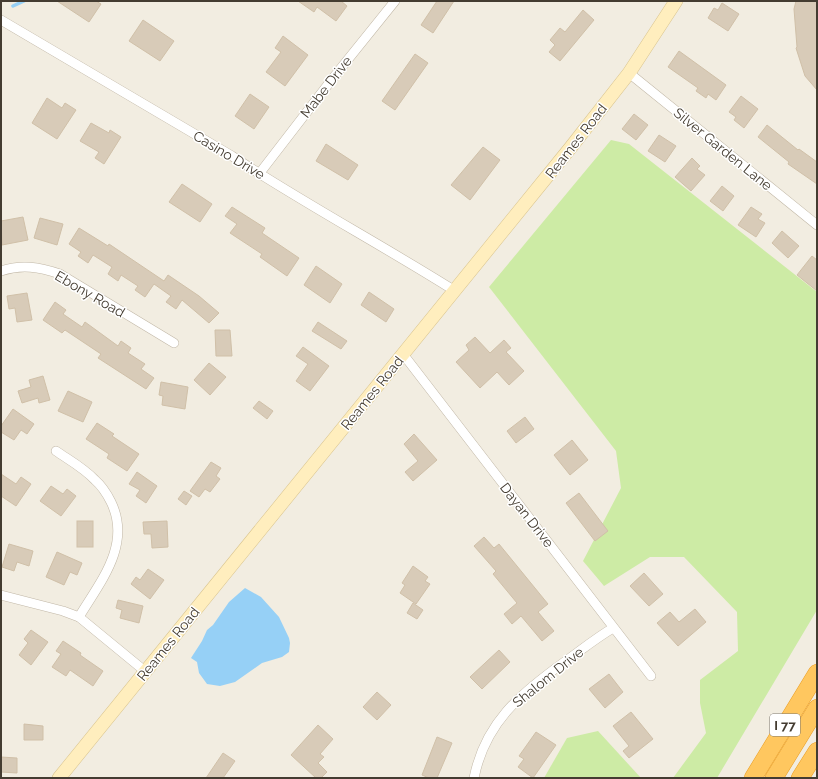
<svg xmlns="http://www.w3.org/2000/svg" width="818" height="779" viewBox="0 0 818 779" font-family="Raleway,sans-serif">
  <rect width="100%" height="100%" fill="#f2ede1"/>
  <g fill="#cdeba5">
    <polygon points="611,140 629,144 817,292 817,610 717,778 673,778 706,733 700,703 700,680 738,651 737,612 684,557 650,557 604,586 583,561 621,488 616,451 489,287"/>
    <polygon points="598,731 641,778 544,778 567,738"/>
  </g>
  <polygon fill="#96d0f6" points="245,588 261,597 279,617 289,638 290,643 289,652 282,657 262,663 235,682 220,686 207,684 199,673 197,662 191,658 202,641 207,630 213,625 229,602"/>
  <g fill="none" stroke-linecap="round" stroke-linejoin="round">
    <polyline stroke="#96d0f6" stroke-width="3.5" points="13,6 24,1"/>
  </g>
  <g fill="#d8cbb8" stroke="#d0c0a8">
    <polygon points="57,1 96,1 101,4 89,22"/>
    <polygon points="298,1 341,1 347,6 336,21 317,7 314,12"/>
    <polygon points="437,1 454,1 433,33 421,25"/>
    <polygon points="796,1 817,1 817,90 805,76 796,48 797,47 794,9"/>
    <polygon points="722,3 739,14 728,31 708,18 714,8 718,10"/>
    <polygon points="583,10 594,20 560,61 549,52 555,45 550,40 560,28 565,32"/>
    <polygon points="143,20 174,41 160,61 129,41"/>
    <polygon points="283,36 308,55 285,86 266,72 281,52 275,48"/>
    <polygon points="679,51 726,85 716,100 708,94 706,98 696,91 698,88 668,67"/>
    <polygon points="415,54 428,63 395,110 382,101"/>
    <polygon points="250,94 269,107 254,129 235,116"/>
    <polygon points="741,96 758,109 744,128 734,120 736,117 729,112"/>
    <polygon points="47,98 62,108 65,103 76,110 57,139 32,123"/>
    <polygon points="634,114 648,125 636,140 622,129"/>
    <polygon points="91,123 109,133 110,130 121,137 104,164 95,158 99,152 80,141"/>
    <polygon points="767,125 798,150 799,149 817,162 817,184 788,164 789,162 758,137"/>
    <polygon points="659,135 676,146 665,162 648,151"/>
    <polygon points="326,144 358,165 348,180 316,161"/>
    <polygon points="483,147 500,160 470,200 451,185"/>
    <polygon points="692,158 700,166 697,169 705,175 691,191 675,177"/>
    <polygon points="182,184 212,204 200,222 169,202"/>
    <polygon points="722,186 734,196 723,211 710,201"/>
    <polygon points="232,207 265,228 262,233 299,258 287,276 260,257 262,254 230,233 237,224 225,216"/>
    <polygon points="751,207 762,214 758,219 765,223 756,237 738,225"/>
    <polygon points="23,217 28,240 2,245 1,221"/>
    <polygon points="40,218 63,224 57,245 34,238"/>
    <polygon points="79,228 108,246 109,244 164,281 168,275 199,296 219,313 209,323 182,300 176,309 166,302 171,296 154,284 145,297 135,290 138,286 121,275 118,281 108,274 112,267 93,255 88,263 78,256 81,252 69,244"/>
    <polygon points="782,231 799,246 788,258 772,243"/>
    <polygon points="812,256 817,260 817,291 797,275"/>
    <polygon points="316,266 342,284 330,303 304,285"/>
    <polygon points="369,292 394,309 386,322 361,305"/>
    <polygon points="27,293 32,320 17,322 15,308 9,309 7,296"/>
    <polygon points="55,302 66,310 63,314 82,327 85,322 118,346 121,341 131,348 128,353 145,364 141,369 154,378 146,389 98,358 101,354 65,330 62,333 43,320"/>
    <polygon points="318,322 347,341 341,349 312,331"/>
    <polygon points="215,330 230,330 232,356 216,356"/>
    <polygon points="475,337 490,353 504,340 511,348 506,352 524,371 509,385 497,372 480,388 456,362 469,350 466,345"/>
    <polygon points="303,347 329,366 310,391 296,381 308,364 296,356"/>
    <polygon points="209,363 226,377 210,395 194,380"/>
    <polygon points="43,376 50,400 39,403 38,398 22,403 18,391 31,387 29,380"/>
    <polygon points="161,382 188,387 185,409 162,405 163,396 159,395"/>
    <polygon points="68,391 92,402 83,422 58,411"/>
    <polygon points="259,401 273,411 267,419 253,408"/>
    <polygon points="13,409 34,424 27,434 21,430 14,440 1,432 1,426"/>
    <polygon points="525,417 534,429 516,443 507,431"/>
    <polygon points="97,423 114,434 112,436 139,454 127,471 107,458 109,454 86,439"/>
    <polygon points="414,434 437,460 413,481 405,472 418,461 404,444"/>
    <polygon points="572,440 588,460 570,475 554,455"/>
    <polygon points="211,462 221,468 216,476 220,479 210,492 205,489 199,497 190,491"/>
    <polygon points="137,472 157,486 146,503 136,496 140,490 129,484"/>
    <polygon points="1,474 16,484 21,477 31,484 16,506 1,496"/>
    <polygon points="51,486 63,494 67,489 76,496 61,516 40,501"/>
    <polygon points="184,491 192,496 186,505 178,499"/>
    <polygon points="579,493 608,531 595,541 566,503"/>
    <rect x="77" y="521" width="16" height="26"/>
    <polygon points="167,521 168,547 152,548 151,534 144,534 143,522"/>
    <polygon points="484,537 494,548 499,544 548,604 538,612 554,631 542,641 521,616 512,624 504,614 517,603 493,574 496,571 474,546"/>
    <polygon points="9,544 33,551 29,566 17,562 14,571 2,567"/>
    <polygon points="57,552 82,563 77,575 70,572 64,585 46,577"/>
    <polygon points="413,566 428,577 425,581 430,584 416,604 400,593 405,585 402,583"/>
    <polygon points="148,569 164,580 150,599 131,584 136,577 140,580"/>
    <polygon points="644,573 663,594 649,606 630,586"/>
    <polygon points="118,600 143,606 139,623 120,618 122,610 116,608"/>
    <polygon points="413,603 423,610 417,619 407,613"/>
    <polygon points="695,609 706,622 678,646 657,623 670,612 679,622"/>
    <polygon points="31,630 48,642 31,665 19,655 28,643 24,639"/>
    <polygon points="63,641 81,653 80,655 103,671 93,686 70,670 66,676 52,667 61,654 56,651"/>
    <polygon points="499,650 510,662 482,689 470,677"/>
    <polygon points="609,674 623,692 605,708 589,689"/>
    <polygon points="377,692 391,705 377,720 363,707"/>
    <polygon points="631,712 653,739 629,758 623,751 629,746 613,726"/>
    <polygon points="24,724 43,726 43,740 24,740"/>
    <polygon points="318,725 333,739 320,754 324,757 318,763 327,772 321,778 316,778 291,755"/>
    <polygon points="536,732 556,745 533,778 518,767 524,759 519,756"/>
    <polygon points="437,737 452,743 437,778 429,778 422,775"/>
    <polygon points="223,753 235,761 223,778 206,778"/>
    <polygon points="1,757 17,758 17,773 1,772"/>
  </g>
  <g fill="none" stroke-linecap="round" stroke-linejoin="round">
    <g stroke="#c1b7a6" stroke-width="10">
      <g id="street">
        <path d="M1 20 232 156C305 204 382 245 455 291"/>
        <polyline points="629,73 817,225"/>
        <polyline points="259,174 333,78 395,1"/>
        <path d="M1 271C22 264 39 267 60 274L174 343"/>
        <polyline points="403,354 651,676"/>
        <path d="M56 451C69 460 84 468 95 480 102 486 107 494 111 502 132 545 100 582 79 617"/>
        <polyline points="1,595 63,611 79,617 146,672"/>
        <path d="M474 778C485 723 520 694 563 663 580 651 596 638 613 628"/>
      </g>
    </g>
    <g stroke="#d9c48e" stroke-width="14">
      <polyline id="secondary" points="59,778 571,147 629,73 676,1"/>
    </g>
    <g stroke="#ea9d23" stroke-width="18">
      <g id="highway">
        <polyline points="753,778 817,673"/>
        <polyline points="774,778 817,708"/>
        <polyline points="800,778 817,751"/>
      </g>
    </g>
    <use href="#street" stroke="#fff" stroke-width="9"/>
    <use href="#secondary" stroke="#ffeebe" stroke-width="13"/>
    <use href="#highway" stroke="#ffc75f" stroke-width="17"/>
  </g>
  <g text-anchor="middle" stroke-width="3" stroke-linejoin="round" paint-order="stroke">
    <rect fill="#fff" stroke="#7c766f" stroke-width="1" x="770" y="714" width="30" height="22" rx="3"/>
    <g font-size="13" font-weight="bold" fill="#443c31">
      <text x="785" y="730">I 77</text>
    </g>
    <g font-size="14" fill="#443c31" stroke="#fff">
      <text transform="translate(326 87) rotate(-52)" y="5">Mabe Drive</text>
      <text transform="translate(576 141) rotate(-52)" y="5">Reames Road</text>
      <text transform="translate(723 149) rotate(39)" y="5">Silver Garden Lane</text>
      <text transform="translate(229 155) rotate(31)" y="5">Casino Drive</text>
      <text transform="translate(90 294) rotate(30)" y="5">Ebony Road</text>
      <text transform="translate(372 393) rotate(-51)" y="5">Reames Road</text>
      <text transform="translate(527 515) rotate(52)" y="5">Dayan Drive</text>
      <text transform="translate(168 644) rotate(-51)" y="5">Reames Road</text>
      <text transform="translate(548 677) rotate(-39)" y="5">Shalom Drive</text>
    </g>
  </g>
  <rect width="818" height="779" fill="none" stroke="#443c31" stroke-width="4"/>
</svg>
